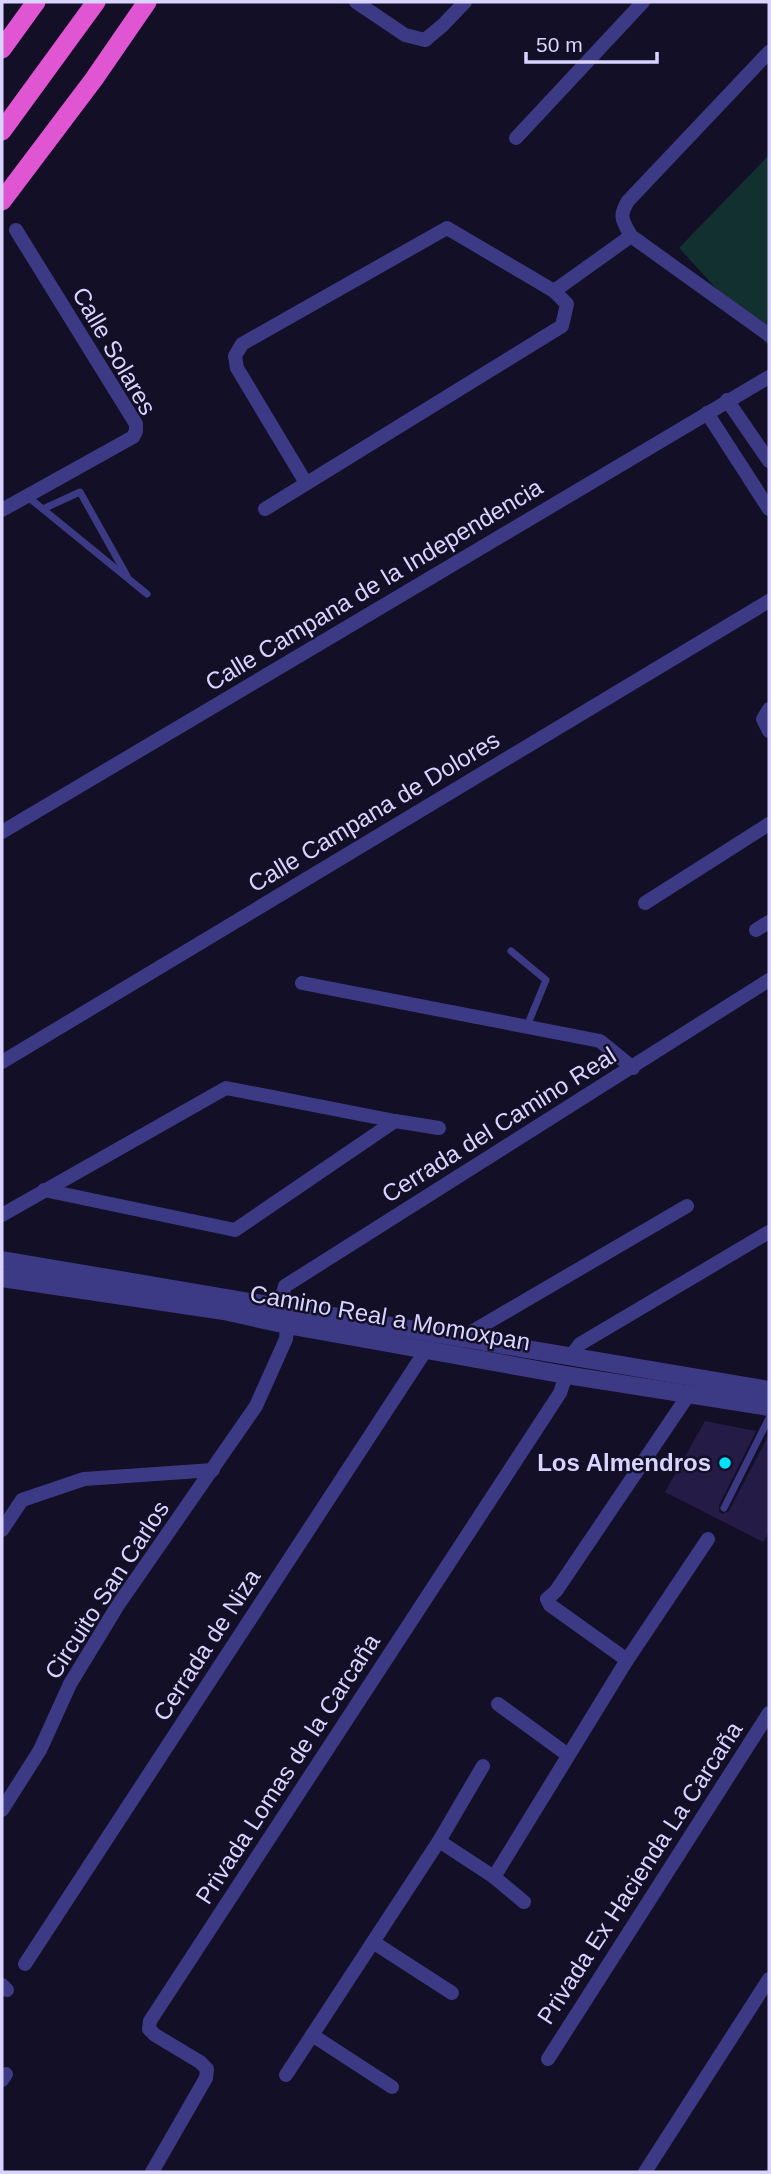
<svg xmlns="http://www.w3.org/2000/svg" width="771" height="2174" viewBox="0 0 771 2174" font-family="Arial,sans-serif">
  <rect width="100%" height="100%" fill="#130f26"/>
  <polygon fill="#12302f" points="769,155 769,346 679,248"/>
  <polygon fill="#241b47" points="705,1421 756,1431 719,1505 719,1511 722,1514 729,1511 769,1434 769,1532 763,1542 665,1492"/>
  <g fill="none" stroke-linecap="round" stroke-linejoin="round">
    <g stroke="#3d3a85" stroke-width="7">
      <polyline points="28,497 147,594"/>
      <polyline points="43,509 80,492 127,576"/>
      <polyline points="511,951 546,980 527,1026"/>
      <polyline points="724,1508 769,1418"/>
    </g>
    <g stroke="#3d3a85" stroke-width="14">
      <polyline points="356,2 405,35 425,40 443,25 465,2"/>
      <path d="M769 52 628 201C618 217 623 221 631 236L769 335"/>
      <polyline points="516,138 643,2"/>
      <polyline points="727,400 769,461"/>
      <polyline points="707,413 769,509"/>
      <polyline points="306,483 237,368 235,356 242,344 447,228 554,291"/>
      <polyline points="265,509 562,326 567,304 554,291 631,236"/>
      <polyline points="2,510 133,437 136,431 136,424 16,230"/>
      <polyline points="769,709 763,719 769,731"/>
      <polyline points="2,832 769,377"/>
      <polyline points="645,903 769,824"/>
      <polyline points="756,930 769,922"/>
      <polyline points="302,983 600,1041 633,1068"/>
      <polyline points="2,1062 769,601"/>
      <polyline points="44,1190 235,1230 395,1121"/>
      <polyline points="2,1215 226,1088 395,1121 439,1128"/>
      <polyline points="276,1316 285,1286 769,980"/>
      <polyline points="469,1339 473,1331 687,1206"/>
      <polyline points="571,1356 580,1344 769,1232"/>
      <polyline points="2,1530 22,1500 84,1479 213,1470"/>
      <polyline points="627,1660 550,1605 547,1599 556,1591 689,1394"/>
      <polyline points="498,1704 568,1755"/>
      <polyline points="2,1810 40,1750 70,1684 118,1605 256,1406 286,1339 288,1318"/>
      <polyline points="439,1841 494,1877 524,1902"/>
      <polyline points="494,1877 627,1660 708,1539"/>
      <polyline points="373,1942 452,1993"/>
      <polyline points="25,1964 426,1350"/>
      <polyline points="2,1985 7,1990"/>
      <polyline points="312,2035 392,2087"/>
      <polyline points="548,2059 769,1713"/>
      <polyline points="286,2075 439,1841 483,1766"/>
      <polyline points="2,2080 6,2074"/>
      <polyline points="152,2172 206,2078 207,2069 200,2062 155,2035 149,2029 150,2021 560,1393 566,1375"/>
      <polyline points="645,2172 769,1979"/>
    </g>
    <g stroke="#3d3a85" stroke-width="18">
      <polyline points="2,1260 769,1390"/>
      <polyline points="2,1278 224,1311 287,1325 566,1375 769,1407"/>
    </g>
    <g stroke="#e055d1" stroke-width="19">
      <polyline points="2,49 36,2"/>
      <polyline points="2,131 96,2"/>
      <polyline points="2,201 94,79 147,2"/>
    </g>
  </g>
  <circle fill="#00e5ff" stroke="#130f26" stroke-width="2.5" cx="725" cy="1463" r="7"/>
  <g text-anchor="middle" stroke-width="5" stroke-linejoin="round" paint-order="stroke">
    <g font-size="24" fill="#d9d4ff" stroke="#130f26">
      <text transform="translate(114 351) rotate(60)" y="8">Calle Solares</text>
      <text transform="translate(374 585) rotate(-31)" y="8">Calle Campana de la Independencia</text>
      <text transform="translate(374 812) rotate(-31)" y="8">Calle Campana de Dolores</text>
      <text transform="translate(499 1125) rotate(-32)" y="8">Cerrada del Camino Real</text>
      <text transform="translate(390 1318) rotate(10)" y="8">Camino Real a Momoxpan</text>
      <text transform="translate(107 1590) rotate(-57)" y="8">Circuito San Carlos</text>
      <text transform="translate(207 1645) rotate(-57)" y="8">Cerrada de Niza</text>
      <text transform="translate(288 1769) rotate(-57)" y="8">Privada Lomas de la Carcaña</text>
      <text transform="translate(640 1873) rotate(-57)" y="8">Privada Ex Hacienda La Carcaña</text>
    </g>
    <g font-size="24" font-weight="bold" fill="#d9d4ff" stroke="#130f26" text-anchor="end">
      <text x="711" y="1471">Los Almendros</text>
    </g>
  </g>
  <rect width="771" height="2174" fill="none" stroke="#d9d4ff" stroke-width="7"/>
  <path d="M526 52v10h131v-10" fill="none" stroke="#d9d4ff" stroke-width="3.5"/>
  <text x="536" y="52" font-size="21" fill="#d9d4ff" stroke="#130f26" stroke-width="5" paint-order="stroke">50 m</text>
</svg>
